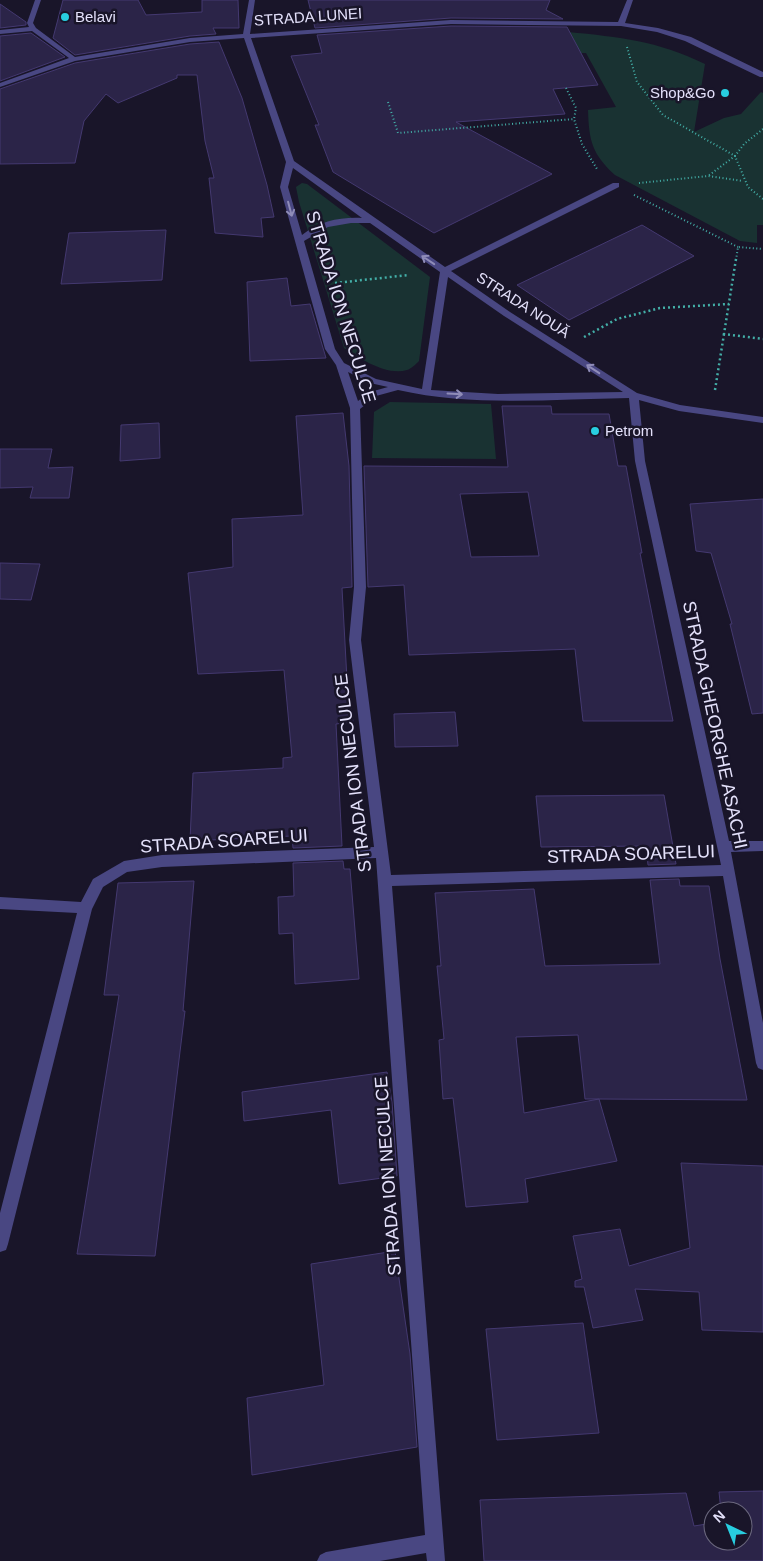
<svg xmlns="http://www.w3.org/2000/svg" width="763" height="1561" viewBox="0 0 763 1561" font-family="Arial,sans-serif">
  <rect width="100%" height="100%" fill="#191529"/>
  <g fill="#193232">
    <path d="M568 32C620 37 658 41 705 64L694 132 724 118 741 114 761 92 763 93V225H757V243L740 241 615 175C592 154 589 141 588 110L616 107 586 53H576Z"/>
    <path d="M302 183 307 184 430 277 419 361C416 364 411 369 407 370 387 376 360 359 344 348L299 202 296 187Z"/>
    <polygon points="390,402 491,404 496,459 372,458 374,412"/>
  </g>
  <g fill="#2b2448" stroke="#443970" fill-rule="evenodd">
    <polygon points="63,0 138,0 146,15 202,12 202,0 238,0 239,28 213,28 216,34 190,36 75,55 53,38"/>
    <polygon points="308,0 550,0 546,10 563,19 451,18 315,28"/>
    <polygon points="0,4 26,22 26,25 0,28"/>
    <polygon points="451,26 567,27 598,85 553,89 565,114 456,122 552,174 434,233 333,172 315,125 319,125 291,56 322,53 317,35"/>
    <polygon points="31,33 65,57 0,81 0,36"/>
    <polygon points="219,42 242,98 267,185 274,217 261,218 263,237 215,233 209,178 214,178 205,141 197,75 177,75 177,78 118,103 106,94 84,121 75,163 0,164 0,89 75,63 190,44"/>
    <polygon points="642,225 694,256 569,320 517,285"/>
    <polygon points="166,230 162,280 61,284 69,233"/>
    <polygon points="287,278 291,306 310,304 326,358 250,361 247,282"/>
    <path d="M502 406H551L552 414H609L618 466H626L642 553H640L673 721H583L575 649 409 655 404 585 368 587 364 466 508 467ZM528 492 539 556 471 557 460 494Z"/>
    <polygon points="343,413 349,466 352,587 342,588 347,680 353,722 336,724 342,846 293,848 292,836 190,841 193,773 283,768 283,758 292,757 284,670 198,674 188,573 233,567 232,519 303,515 296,416"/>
    <polygon points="159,423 160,458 120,461 121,425"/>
    <polygon points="0,449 52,449 48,468 73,467 69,498 30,498 33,487 0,488"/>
    <polygon points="763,499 763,713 752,714 730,624 732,624 711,553 696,551 690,504"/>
    <polygon points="0,563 40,564 31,600 0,599"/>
    <polygon points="455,712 458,746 395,747 394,714"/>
    <polygon points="664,795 676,864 648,865 646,846 541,847 536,796"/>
    <polygon points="343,861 344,869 350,869 359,979 295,984 293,933 279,934 278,897 294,896 293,863"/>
    <path d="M679 879 680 886H709L720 959 747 1100 599 1099 617 1161 525 1179 528 1202 466 1207 453 1098 443 1099 439 1040 444 1039 437 966H441L435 893 534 889 545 966 660 964 650 880ZM578 1035 585 1099H599L524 1113 516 1037Z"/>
    <polygon points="194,881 183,1011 185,1011 155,1256 77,1254 119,995 104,995 118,883"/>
    <polygon points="387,1072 392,1102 397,1176 339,1184 331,1110 244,1121 242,1092"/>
    <polygon points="681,1163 763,1166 763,1332 702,1330 699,1292 635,1289 643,1320 593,1328 584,1287 575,1287 575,1281 582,1279 573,1236 620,1229 629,1266 690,1248"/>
    <polygon points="395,1251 410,1354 417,1447 252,1475 247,1398 324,1385 311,1264"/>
    <polygon points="583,1323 599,1433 497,1440 486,1329"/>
    <polygon points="763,1491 763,1561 484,1561 480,1500 686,1493 694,1526 713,1523 713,1541 743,1541 743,1511 721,1511 719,1492"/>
  </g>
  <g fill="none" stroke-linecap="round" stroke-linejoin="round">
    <g stroke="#43aea7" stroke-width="2" stroke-dasharray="1 2.5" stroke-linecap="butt">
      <polyline points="627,47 637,82 663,115 735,156 708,176"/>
      <polyline points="566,88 576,108 574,119 582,144 597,169"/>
      <polyline points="388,102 398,133 574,119"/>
      <polyline points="763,129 744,144 735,156 748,187 763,199"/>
      <polyline points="639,183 708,176 743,181"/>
      <polyline points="634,195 738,247"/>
      <polyline points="736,260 738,247 763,249"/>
    </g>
    <g stroke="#43aea7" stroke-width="2.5" stroke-dasharray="2 3" stroke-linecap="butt">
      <polyline points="736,259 724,334 763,339"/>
      <polyline points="335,283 409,275"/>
      <polyline points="584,337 617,319 660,308 729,304"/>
      <polyline points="715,390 724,334"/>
    </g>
    <path fill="#494782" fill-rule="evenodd" d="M35 0H41L33 23 36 28 75 57 190 38 243 34 249 0H255L250 34 451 20 618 22 627 0H633L625 23 658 28 691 37 763 72V77H760L685 41 657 32 621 26 451 24 251 38 294 161 445 267 613 183H619V187L451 271 510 312 637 393 680 405 763 417V423L679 411 639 400 645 461 729 841H763V851L731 852 763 1023V1070L758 1068 756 1063 723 876 392 886 445 1561H427L426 1553 380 1561H317L320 1555 326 1552 425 1535 376 858 162 867 127 872 103 887 92 909 8 1244 6 1250 0 1252V1213L77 913 0 909V897L81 902 93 879 124 861 162 855 374 847 349 640 354 587 350 408 336 365 325 349 280 187 286 162 244 38 190 42 75 61 0 87V83L69 58 32 31 0 34V30L29 27 27 23ZM293 168 362 218C340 217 320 221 302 235L288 187ZM351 223H370L440 272 422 389 376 379 344 363 335 349 304 241 328 227ZM448 277 504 316 623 392 498 394 431 390ZM348 372 370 383 388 387 370 392 358 401ZM398 390C473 407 553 399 629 398L635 461 721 865 391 875 361 640 366 587 360 409 376 396Z"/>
  </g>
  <defs><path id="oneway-shaft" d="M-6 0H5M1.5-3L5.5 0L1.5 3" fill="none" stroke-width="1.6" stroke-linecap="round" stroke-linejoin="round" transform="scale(1.25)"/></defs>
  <g stroke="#8f8cb8">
    <use href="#oneway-shaft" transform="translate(290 209) rotate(75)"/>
    <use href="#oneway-shaft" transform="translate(428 260) rotate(-146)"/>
    <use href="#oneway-shaft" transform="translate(593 369) rotate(-147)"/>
    <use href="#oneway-shaft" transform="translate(455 394) rotate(3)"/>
  </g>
  <g fill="#28cee0" stroke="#191529" stroke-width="2">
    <circle cx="65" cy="17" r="5"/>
    <circle cx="725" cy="93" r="5"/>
    <circle cx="595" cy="431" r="5"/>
  </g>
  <g text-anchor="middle" stroke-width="5" stroke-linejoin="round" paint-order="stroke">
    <g font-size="15" fill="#e4e1fb" stroke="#191529" text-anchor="start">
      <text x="75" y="22">Belavi</text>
      <text x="715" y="98" text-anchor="end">Shop&amp;Go</text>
      <text x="605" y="436">Petrom</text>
    </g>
    <g font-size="15" fill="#e4e1fb" stroke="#191529">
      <text transform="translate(308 17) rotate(-4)" y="5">STRADA LUNEI</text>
      <text transform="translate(523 305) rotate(33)" y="5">STRADA NOUĂ</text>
    </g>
    <g font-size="18" fill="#e4e1fb" stroke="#191529">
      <text transform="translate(341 307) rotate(73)" y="6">STRADA ION NECULCE</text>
      <text transform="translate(715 725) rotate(78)" y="6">STRADA GHEORGHE ASACHI</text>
      <text transform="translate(353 773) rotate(-97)" y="6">STRADA ION NECULCE</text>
      <text transform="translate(224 841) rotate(-4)" y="6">STRADA SOARELUI</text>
      <text transform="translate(631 854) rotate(-2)" y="6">STRADA SOARELUI</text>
      <text transform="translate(388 1176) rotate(-94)" y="6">STRADA ION NECULCE</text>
    </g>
  </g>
  <g transform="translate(728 1526) rotate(317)"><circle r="24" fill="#191529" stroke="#6a677d"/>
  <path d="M0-4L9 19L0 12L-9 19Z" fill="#28cee0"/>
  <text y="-8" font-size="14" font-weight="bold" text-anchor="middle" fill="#e4e1fb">N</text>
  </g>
</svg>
